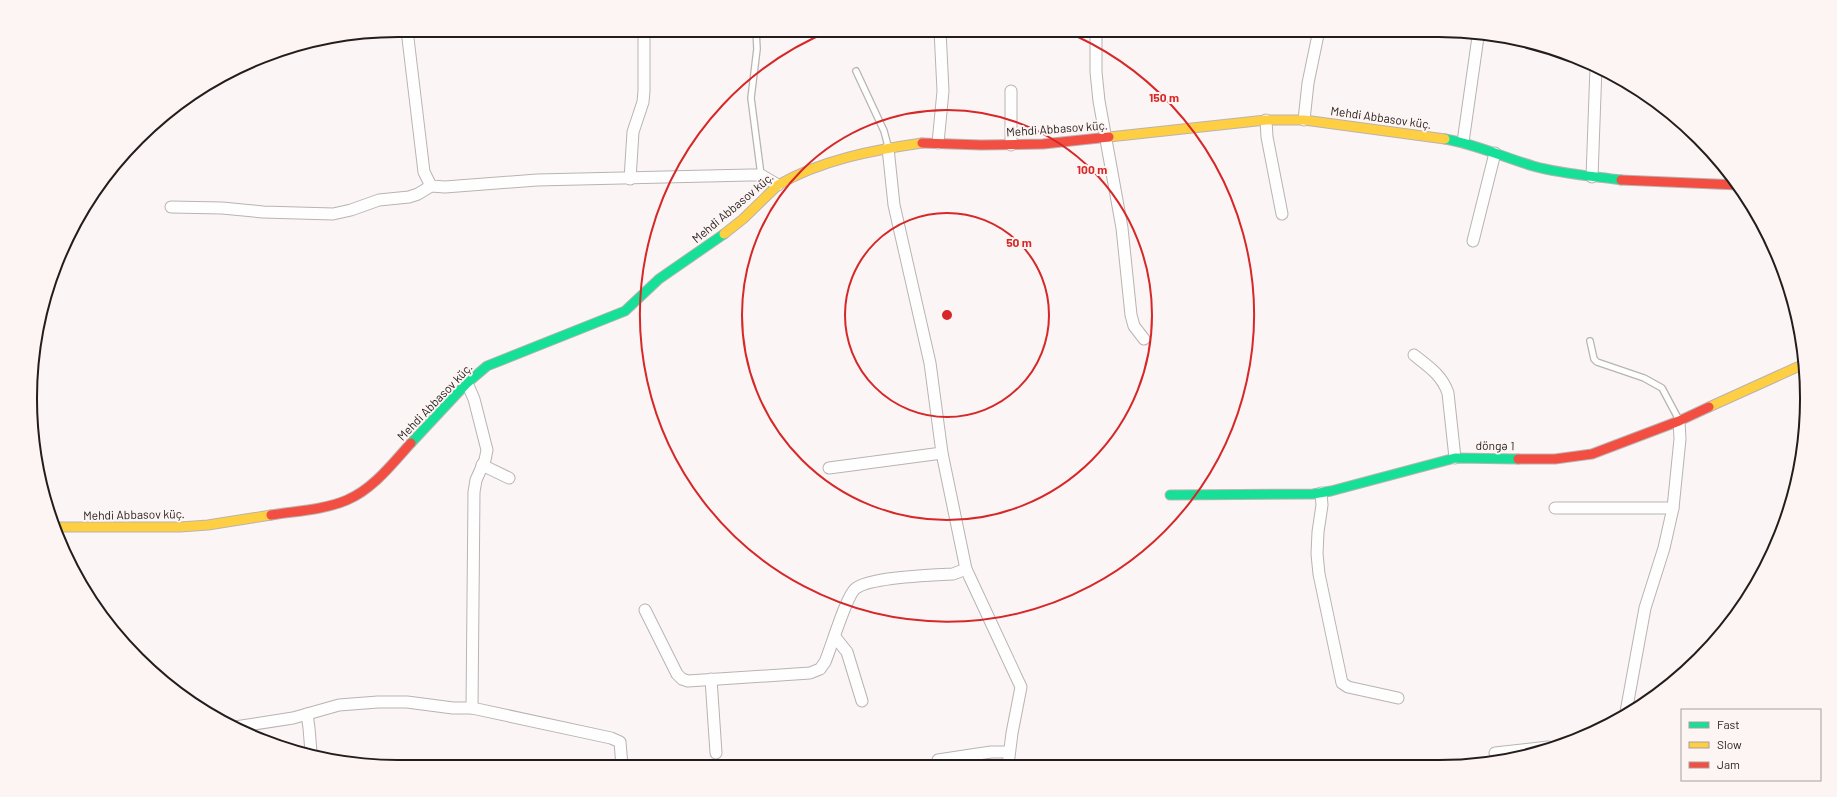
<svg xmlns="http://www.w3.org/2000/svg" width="1837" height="797" viewBox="0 0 1837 797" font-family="Barlow,sans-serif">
  <rect width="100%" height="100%" fill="#fbf6f5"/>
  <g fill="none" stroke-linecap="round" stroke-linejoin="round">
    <g stroke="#b9b3b2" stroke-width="8">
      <g id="lane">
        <polyline points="756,30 757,49 751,98 761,175"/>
        <polyline points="856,71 884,131 888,146"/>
        <polyline points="1590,341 1594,359 1597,362 1644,378 1662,388 1679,420"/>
      </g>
    </g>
    <g stroke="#b9b3b2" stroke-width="13">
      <g id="street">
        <polyline points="407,30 424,172 431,186 445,187 537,180 750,175 761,175 778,185"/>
        <polyline points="1096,30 1096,72 1099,101 1122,228 1131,315 1134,326 1144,339"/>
        <polyline points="1266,120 1267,137 1282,214"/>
        <polyline points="1304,120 1308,83 1319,30"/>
        <polyline points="1463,142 1478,37"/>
        <polyline points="938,143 943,91 940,30"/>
        <polyline points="1011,145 1011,91"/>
        <polyline points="888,148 894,205 930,363 942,453 966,569 1021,687 1012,733 1008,765"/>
        <polyline points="1592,177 1596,67"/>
        <polyline points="630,179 633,132 643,102 644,91 644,30"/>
        <polyline points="171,207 222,208 263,212 333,214 351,210 379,200 409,197 418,194 431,186"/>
        <polyline points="1473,241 1495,153"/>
        <path d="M1414 355C1428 366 1442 375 1448 393L1455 458"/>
        <polyline points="467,383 474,399 487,450 485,460 476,480 474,492 472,708"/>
        <polyline points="482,465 509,478"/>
        <polyline points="829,468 942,453"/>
        <polyline points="1321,493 1322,505 1318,532 1317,554 1319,574 1342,683 1348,687 1398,698"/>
        <polyline points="1555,508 1673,508"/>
        <path d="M645 610 677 674 682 679 688 681 810 673 820 669 825 662C831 648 846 597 855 589 868 577 933 575 953 574L966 569"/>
        <polyline points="835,637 847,652 862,701"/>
        <polyline points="711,679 716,753"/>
        <polyline points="1626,712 1645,608 1664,548 1673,508 1680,439 1679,421"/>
        <polyline points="307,714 309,728 311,752"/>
        <polyline points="235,727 293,718 339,705 378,702 407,702 453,708 472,708 611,738 620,742 622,766"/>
        <polyline points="1495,753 1548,747"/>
        <polyline points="938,760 991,752 1009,752"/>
      </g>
    </g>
    <g stroke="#b9b3b2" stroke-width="11">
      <g id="fast">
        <path d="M1445 139C1475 144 1503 157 1533 166 1561 174 1592 176 1621 180"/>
        <polyline points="411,443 467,383 487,366 625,311 659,279 724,234"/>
        <polyline points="1170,495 1313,494 1331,491 1455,458 1518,459"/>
      </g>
    </g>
    <g stroke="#b9b3b2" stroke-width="11">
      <g id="slow">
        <polyline points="1109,137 1266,120 1304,120 1445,139"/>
        <path d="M724 234 743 219 778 185C821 160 873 150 922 143"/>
        <polyline points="1709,407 1804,364"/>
        <polyline points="58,527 180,527 208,525 271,515"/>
      </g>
    </g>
    <g stroke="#b9b3b2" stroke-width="11">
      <g id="jam">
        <polyline points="922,143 981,145 1043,144 1109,137"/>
        <polyline points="1621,180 1738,185"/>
        <polyline points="1518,459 1555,459 1592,454 1679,421 1709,407"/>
        <path d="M271 515C296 511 324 510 347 500 373 489 392 464 411 443"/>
      </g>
    </g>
    <use href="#lane" stroke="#fefefe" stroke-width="5.5"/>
    <use href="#street" stroke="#fefefe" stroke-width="11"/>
    <use href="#fast" stroke="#16e098" stroke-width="9"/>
    <use href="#slow" stroke="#ffcf43" stroke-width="9"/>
    <use href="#jam" stroke="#f24e42" stroke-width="9"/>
  </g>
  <g fill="none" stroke="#d62828" stroke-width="2">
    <circle cx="947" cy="315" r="102"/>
    <circle cx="947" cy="315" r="205"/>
    <path d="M1062 30A307 307 0 1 1 832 30"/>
  </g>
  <g text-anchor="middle" stroke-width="4" stroke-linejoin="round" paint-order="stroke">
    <g font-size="12" fill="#241d1c" stroke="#fdf5f3">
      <text transform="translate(1381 118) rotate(8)" y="4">Mehdi Abbasov küç.</text>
      <text transform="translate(1057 129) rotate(-4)" y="4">Mehdi Abbasov küç.</text>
      <text transform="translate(733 208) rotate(-40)" y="4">Mehdi Abbasov küç.</text>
      <text transform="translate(435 402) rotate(-46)" y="4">Mehdi Abbasov küç.</text>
      <text transform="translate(1495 446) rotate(1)" y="4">döngə 1</text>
      <text transform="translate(134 515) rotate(-1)" y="4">Mehdi Abbasov küç.</text>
    </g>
  </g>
  <path d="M0 0H1837V797H0ZM398 37H1439A361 361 0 0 1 1800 398V399A361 361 0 0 1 1439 760H398A361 361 0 0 1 37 399V398A361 361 0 0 1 398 37Z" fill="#fdf5f3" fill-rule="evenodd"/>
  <path fill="none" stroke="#241d1c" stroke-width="2" d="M398 37H1439A361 361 0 0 1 1800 398V399A361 361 0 0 1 1439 760H398A361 361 0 0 1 37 399V398A361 361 0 0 1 398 37Z"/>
  <circle cx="947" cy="315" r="6" fill="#d62828" stroke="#fdf5f3" stroke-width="2"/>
  <g font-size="12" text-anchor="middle" font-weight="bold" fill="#d62828" stroke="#fdf5f3" stroke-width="4" stroke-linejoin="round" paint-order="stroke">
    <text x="1164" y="102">150 m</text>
    <text x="1092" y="174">100 m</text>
    <text x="1019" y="247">50 m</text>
  </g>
  <rect x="1681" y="709" width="140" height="72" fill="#fdf5f3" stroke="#a69f9d"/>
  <rect x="1689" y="722" width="20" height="6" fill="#16e098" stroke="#a69f9d"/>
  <text x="1717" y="729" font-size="12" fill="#241d1c">Fast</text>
  <rect x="1689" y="742" width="20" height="6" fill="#ffcf43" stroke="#a69f9d"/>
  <text x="1717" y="749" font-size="12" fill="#241d1c">Slow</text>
  <rect x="1689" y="762" width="20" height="6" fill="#f24e42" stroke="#a69f9d"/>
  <text x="1717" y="769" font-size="12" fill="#241d1c">Jam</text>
</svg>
